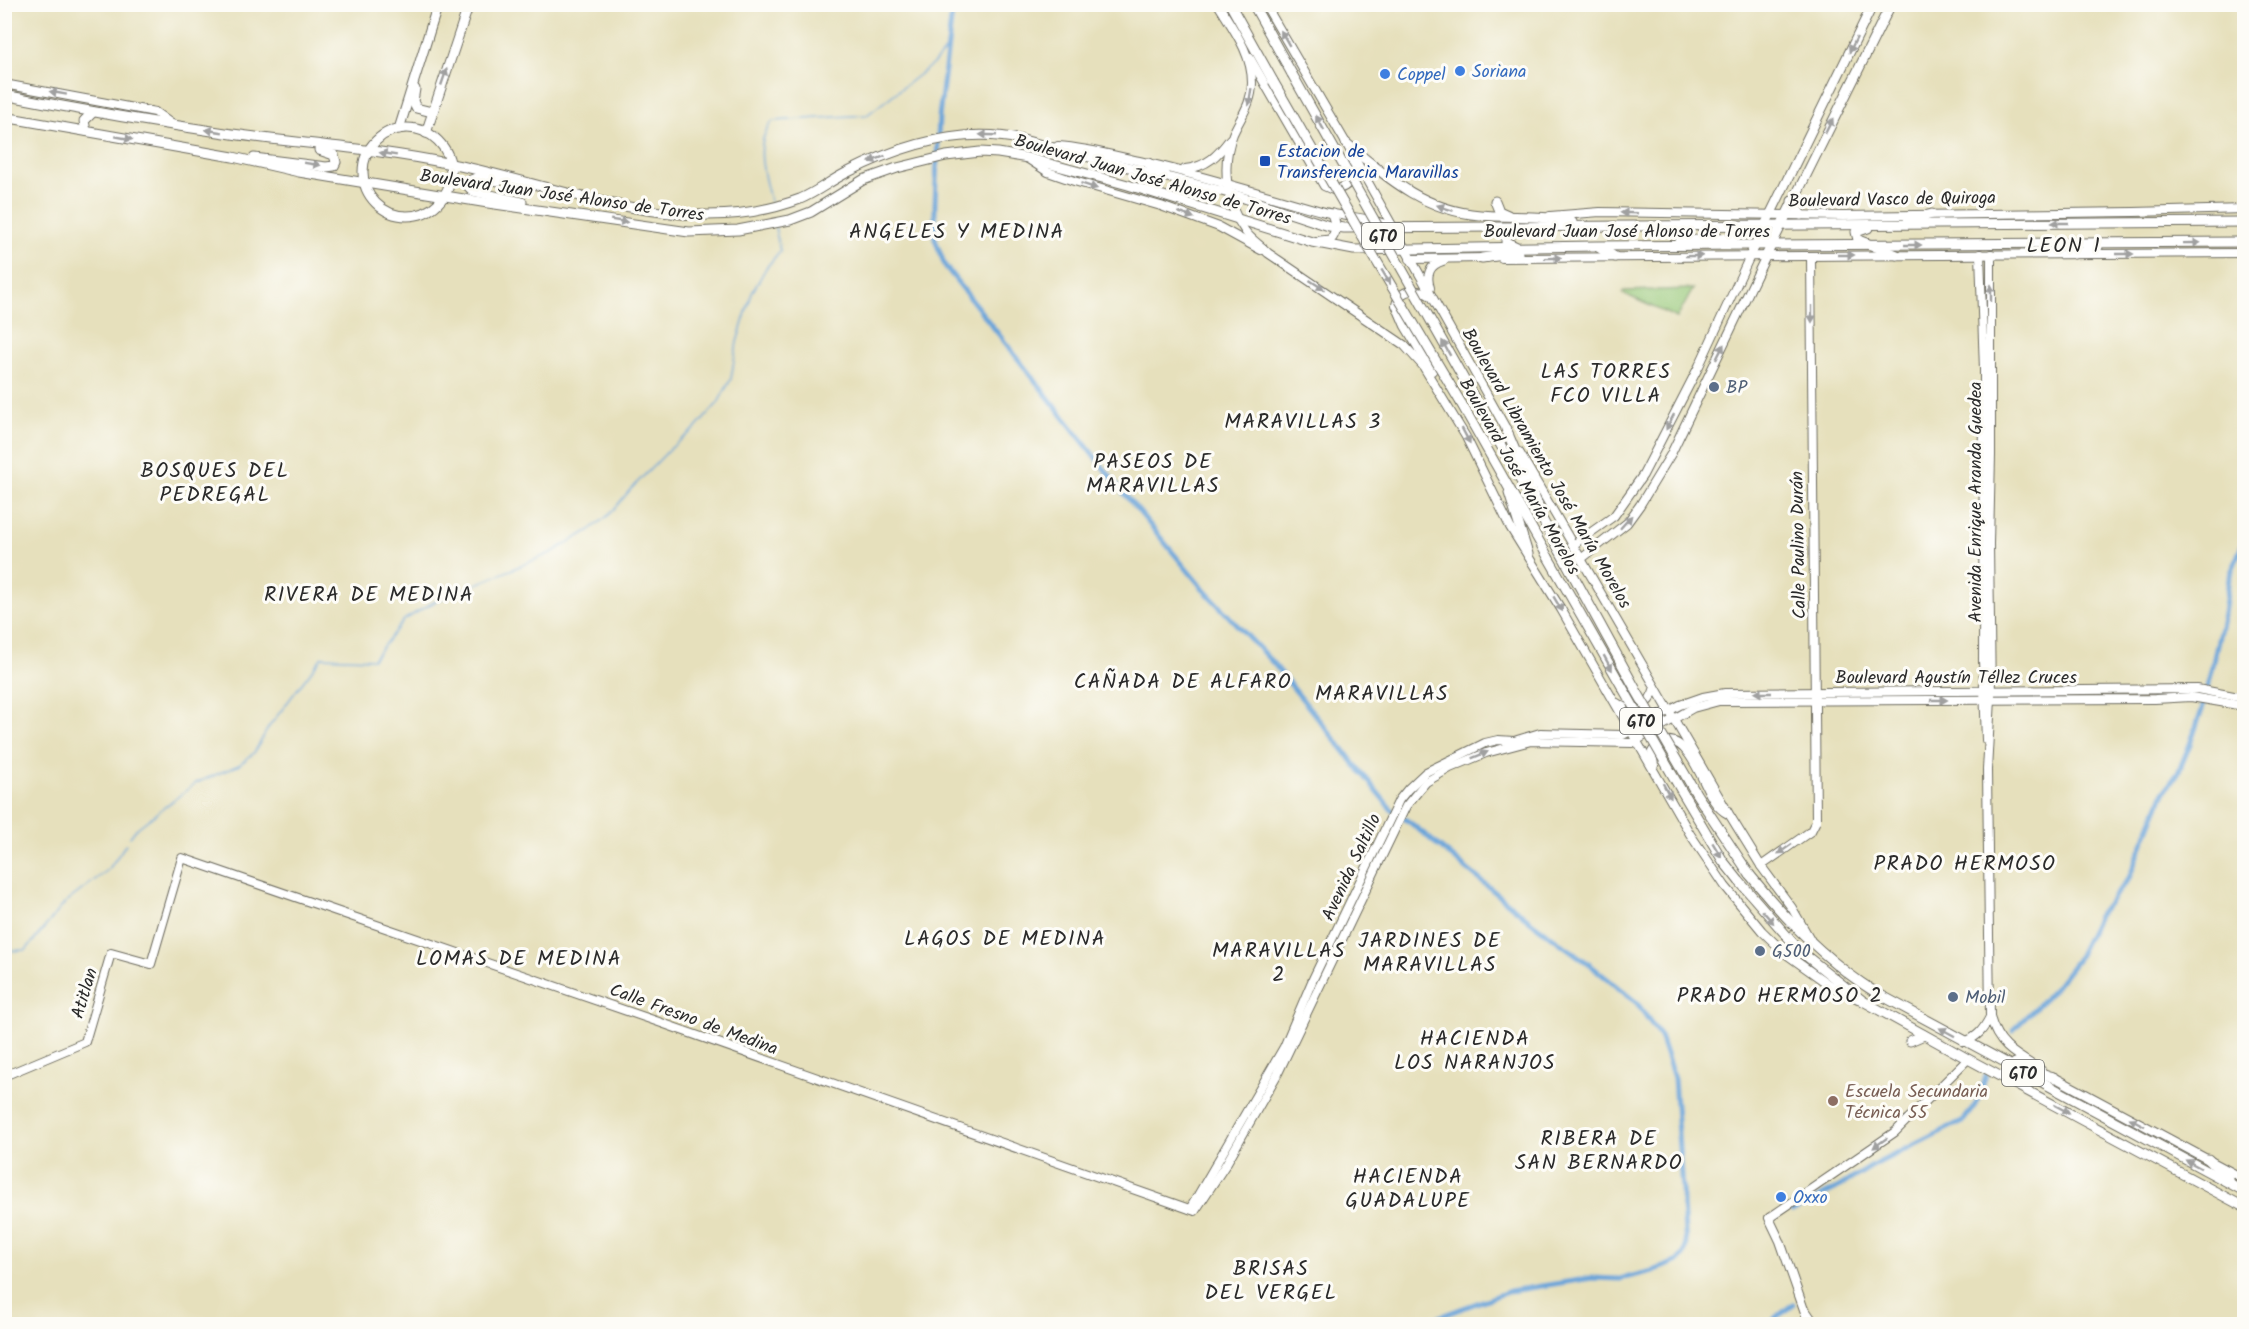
<svg xmlns="http://www.w3.org/2000/svg" width="2249" height="1329" viewBox="0 0 2249 1329" font-family="Kalam,sans-serif">
  <rect width="100%" height="100%" fill="#fdfcf7"/>
  <filter id="ink" filterUnits="userSpaceOnUse"><feTurbulence type="fractalNoise" baseFrequency=".0167" numOctaves="2"/><feDisplacementMap in="SourceGraphic" scale="12" xChannelSelector="R" yChannelSelector="G"/><feConvolveMatrix kernelMatrix="1 2 1 2 8 2 1 2 1" color-interpolation-filters="sRGB"/></filter>
  <filter id="wash" filterUnits="userSpaceOnUse"><feTurbulence type="fractalNoise" baseFrequency=".008" numOctaves="4" result="noise"/><feDisplacementMap in="SourceGraphic" scale="24" xChannelSelector="R" yChannelSelector="G"/><feGaussianBlur stdDeviation="1.35" result="paint"/><feColorMatrix in="noise" values="0 0 0 0 0 0 0 0 0 0 0 0 0 0 0 0 0 1.4 0 .05"/><feComposite in="paint" operator="in"/></filter>
  <g filter="url(#wash)">
    <rect width="100%" height="100%" fill="#e6e0bc"/>
    <polygon fill="#97c878" stroke="#617a52" stroke-width="1.5" points="1693,289 1677,318 1622,293 1624,291"/>
    <g fill="none" stroke-linecap="round" stroke-linejoin="round">
      <g stroke="#6aa4d9" stroke-width="1.5">
        <path d="M771 204C765 178 752 143 773 121L867 115 933 64 948 47"/>
        <polyline points="130,837 136,829 196,783 239,765 254,753 268,728 322,657 373,659 404,620 434,602 551,553 590,530 610,514 630,490 671,448 695,429 718,403 731,379 737,342 752,293 766,268 780,251 775,227"/>
        <polyline points="4,951 26,950 65,903 109,869 126,844"/>
      </g>
      <g stroke="#6aa4d9" stroke-width="5">
        <polyline points="953,4 939,117 935,203 935,239 945,266 1121,490 1204,590 1273,663 1391,809 1412,824 1530,921 1589,964 1637,1003 1660,1036 1674,1078 1686,1246 1684,1254 1678,1261 1653,1271 1620,1279 1592,1278 1510,1291 1441,1316 1432,1324"/>
        <polyline points="2013,1030 2054,989 2076,961 2098,916 2129,878 2164,792 2178,773 2190,744 2202,710 2224,614 2229,578 2244,540"/>
        <polyline points="1792,1211 1837,1188 1874,1165 1964,1120 1978,1101 1986,1075"/>
        <polyline points="1769,1324 1793,1304"/>
      </g>
    </g>
  </g>
  <g filter="url(#ink)">
    <g fill="none" stroke-linecap="round" stroke-linejoin="round">
      <g stroke="#6c6a5e" stroke-width="10">
        <g id="minor">
          <path d="M1218 4C1233 29 1252 53 1252 83 1252 104 1241 116 1233 134 1221 164 1226 205 1245 231 1251 240 1261 245 1268 253L1404 345 1423 366 1466 437 1510 527 1561 609 1690 834 1725 886 1762 931 1786 954 1828 984 1858 999"/>
          <polyline points="1265,4 1346,143 1509,434"/>
          <path d="M1250 58 1324 186 1333 190C1352 188 1356 174 1351 157"/>
          <polyline points="4,84 155,112 173,125"/>
          <path d="M1058 146C1086 148 1112 155 1139 161 1201 175 1260 194 1321 211 1344 218 1370 216 1392 227"/>
          <polyline points="1028,159 1048,172 1074,181 1161,206 1219,227 1261,250"/>
          <path d="M1185 169C1207 167 1218 155 1230 139"/>
          <polyline points="1550,216 1600,212 1843,216 2134,212 2244,209"/>
          <polyline points="1980,254 1984,370 1983,660 1986,740"/>
          <polyline points="1502,258 2244,253"/>
          <polyline points="1410,259 1487,258"/>
          <path d="M1430 288C1426 275 1429 265 1443 261"/>
          <path d="M1432 297C1420 288 1400 287 1396 305L1405 326 1432 371"/>
          <polyline points="1519,452 1729,814 1761,866 1792,908 1810,939"/>
          <polyline points="1573,545 1614,516 1643,475 1699,366 1750,256"/>
          <polyline points="1581,559 1627,523 1640,505 1671,454 1766,256"/>
          <path d="M1617 703C1634 716 1650 706 1655 687"/>
          <path d="M1654 765 1652 752C1655 746 1659 742 1666 741 1690 738 1703 785 1714 801 1718 807 1722 811 1728 814"/>
          <polyline points="1761,866 1811,831 1816,821 1811,256"/>
          <path d="M1990 1017C1998 1047 2016 1055 2041 1070"/>
          <path d="M1964 1042C1978 1037 1983 1030 1990 1017L1987 770 1991 699 1989 544 1991 455V254"/>
          <polyline points="4,1076 85,1042 111,953 151,964 182,858 653,1020 1195,1211 1226,1164 1278,1073 1406,806 1426,782 1450,768 1486,753 1531,741 1632,743 1693,708 1719,701 2155,699 2191,697 2244,706"/>
          <polyline points="2052,1076 2244,1179"/>
          <polyline points="1190,1209 1284,1047 1313,979 1399,800 1408,789 1426,772 1485,743 1498,740 1514,741 1540,733 1623,735 1680,705 1703,697 1725,693 2197,689 2244,698"/>
          <polyline points="1806,1311 1815,1324"/>
          <polyline points="1809,1324 1780,1241 1769,1218 1895,1132 1968,1059"/>
        </g>
      </g>
      <g stroke="#6c6a5e" stroke-width="11">
        <g id="major">
          <polyline points="1230,4 1273,81"/>
          <polyline points="1253,4 1292,74"/>
          <polyline points="415,89 413,101 416,108 432,112"/>
          <path d="M4 95C80 110 156 123 232 134 305 144 379 149 451 164 532 180 625 216 708 215 738 215 771 210 800 199 817 192 830 181 846 173 899 146 963 126 1023 140L1229 193 1329 226 1344 228 2244 222"/>
          <polyline points="4,117 233,157 299,172 488,203 689,232 738,230 790,220 811,212 863,180 897,168 946,156 980,152 998,153 1028,158 1128,185 1312,242 1354,250 1596,246 2244,242"/>
          <circle cx="407" cy="172" r="44"/>
          <polyline points="399,129 438,4"/>
          <polyline points="86,131 84,121 93,112"/>
          <polyline points="426,133 469,4"/>
          <path d="M1346 143C1388 178 1423 210 1480 215 1511 218 1542 214 1572 222"/>
          <polyline points="254,158 326,167 334,166 336,162 334,155 319,150"/>
          <polyline points="1148,163 1166,176"/>
          <polyline points="499,181 476,178 469,181 468,186 473,191 522,202"/>
          <polyline points="1495,201 1499,211 1508,215"/>
          <polyline points="1792,201 1801,215"/>
          <polyline points="2241,209 2244,210"/>
          <polyline points="1908,221 1932,214"/>
          <polyline points="1868,228 1856,232 1858,240 1897,255"/>
          <path d="M1320 241 1330 240C1338 232 1336 224 1332 214"/>
          <polyline points="1680,241 1734,238 1736,236 1736,232 1729,226"/>
          <polyline points="1515,246 1506,242 1506,235 1522,230"/>
          <polyline points="1598,247 1615,257"/>
          <polyline points="2074,254 2098,247"/>
          <polyline points="1750,256 1873,4"/>
          <polyline points="1766,256 1891,4"/>
          <polyline points="1482,258 1518,253"/>
          <polyline points="1475,399 1560,551"/>
          <polyline points="1461,403 1548,557"/>
          <polyline points="1506,429 1538,505"/>
          <polyline points="1509,493 1528,554"/>
          <path d="M1750 875C1786 920 1826 961 1875 992L2244 1191"/>
          <polyline points="1739,881 1800,951 1863,1001 1968,1059 2244,1207"/>
          <polyline points="1910,1041 1924,1035"/>
          <polyline points="2015,1063 2055,1078"/>
          <polyline points="2208,1159 2228,1179"/>
        </g>
      </g>
      <use href="#minor" stroke="#fff" stroke-width="8"/>
      <use href="#major" stroke="#fff" stroke-width="9"/>
      <g stroke="#6c6a5e" stroke-width="11" stroke-linecap="butt">
        <g id="major-bridge">
          <polyline points="1292,74 1475,399"/>
          <polyline points="1273,81 1370,250 1461,403"/>
          <polyline points="1560,551 1636,690 1697,795 1750,875"/>
          <polyline points="1548,557 1681,790 1723,861 1739,881"/>
        </g>
      </g>
      <use href="#major-bridge" stroke="#fff" stroke-width="9"/>
    </g>
    <defs><path id="oneway-solid" d="M-6-.8H1V-3.2L6.5 0L1 3.2V.8H-6Z" transform="scale(1.5)"/></defs>
    <g fill="#a0a0a0">
      <use href="#oneway-solid" transform="translate(1285 38) rotate(-120)"/>
      <use href="#oneway-solid" transform="translate(1853 45) rotate(116)"/>
      <use href="#oneway-solid" transform="translate(444 77) rotate(-71)"/>
      <use href="#oneway-solid" transform="translate(58 93) rotate(-170)"/>
      <use href="#oneway-solid" transform="translate(1250 97) rotate(99)"/>
      <use href="#oneway-solid" transform="translate(1320 123) rotate(-119)"/>
      <use href="#oneway-solid" transform="translate(1829 126) rotate(-63)"/>
      <use href="#oneway-solid" transform="translate(214 131) rotate(-171)"/>
      <use href="#oneway-solid" transform="translate(988 135) rotate(-178)"/>
      <use href="#oneway-solid" transform="translate(124 138) rotate(10)"/>
      <use href="#oneway-solid" transform="translate(388 154) rotate(-171)"/>
      <use href="#oneway-solid" transform="translate(877 159) rotate(159)"/>
      <use href="#oneway-solid" transform="translate(312 164) rotate(9)"/>
      <use href="#oneway-solid" transform="translate(1089 186) rotate(18)"/>
      <use href="#oneway-solid" transform="translate(1445 208) rotate(-161)"/>
      <use href="#oneway-solid" transform="translate(1629 213) rotate(-178)"/>
      <use href="#oneway-solid" transform="translate(1186 215) rotate(20)"/>
      <use href="#oneway-solid" transform="translate(619 221) rotate(9)"/>
      <use href="#oneway-solid" transform="translate(2060 223) rotate(-180)"/>
      <use href="#oneway-solid" transform="translate(2192 243) rotate(-1)"/>
      <use href="#oneway-solid" transform="translate(1913 245)"/>
      <use href="#oneway-solid" transform="translate(2125 254)"/>
      <use href="#oneway-solid" transform="translate(1846 255)"/>
      <use href="#oneway-solid" transform="translate(1694 256) rotate(-1)"/>
      <use href="#oneway-solid" transform="translate(1553 258) rotate(-1)"/>
      <use href="#oneway-solid" transform="translate(1386 277) rotate(59)"/>
      <use href="#oneway-solid" transform="translate(1317 285) rotate(33)"/>
      <use href="#oneway-solid" transform="translate(1991 293) rotate(-90)"/>
      <use href="#oneway-solid" transform="translate(1812 314) rotate(90)"/>
      <use href="#oneway-solid" transform="translate(1446 348) rotate(-119)"/>
      <use href="#oneway-solid" transform="translate(1720 352) rotate(-63)"/>
      <use href="#oneway-solid" transform="translate(1670 422) rotate(117)"/>
      <use href="#oneway-solid" transform="translate(1466 436) rotate(62)"/>
      <use href="#oneway-solid" transform="translate(1626 522) rotate(-48)"/>
      <use href="#oneway-solid" transform="translate(1558 604) rotate(59)"/>
      <use href="#oneway-solid" transform="translate(1608 663) rotate(61)"/>
      <use href="#oneway-solid" transform="translate(1763 693) rotate(-180)"/>
      <use href="#oneway-solid" transform="translate(1939 700)"/>
      <use href="#oneway-solid" transform="translate(1480 755) rotate(-22)"/>
      <use href="#oneway-solid" transform="translate(1667 791) rotate(62)"/>
      <use href="#oneway-solid" transform="translate(1785 849) rotate(145)"/>
      <use href="#oneway-solid" transform="translate(1717 850) rotate(59)"/>
      <use href="#oneway-solid" transform="translate(1768 917) rotate(49)"/>
      <use href="#oneway-solid" transform="translate(1947 1032) rotate(-152)"/>
      <use href="#oneway-solid" transform="translate(2062 1109) rotate(28)"/>
      <use href="#oneway-solid" transform="translate(2137 1122) rotate(-152)"/>
      <use href="#oneway-solid" transform="translate(1880 1143) rotate(144)"/>
      <use href="#oneway-solid" transform="translate(2193 1164) rotate(-152)"/>
    </g>
  </g>
  <g fill="#3f7fe0" stroke="#fdfcf7" stroke-width="2">
    <circle cx="1460" cy="71" r="6"/>
    <circle cx="1385" cy="74" r="6"/>
    <circle cx="1781" cy="1197" r="6"/>
  </g>
  <rect fill="#1a4fb4" stroke="#fdfcf7" stroke-width="2" x="1259" y="155" width="12" height="12" rx="3"/>
  <g fill="#5c6f8a" stroke="#fdfcf7" stroke-width="2">
    <circle cx="1714" cy="387" r="6"/>
    <circle cx="1760" cy="951" r="6"/>
    <circle cx="1953" cy="997" r="6"/>
  </g>
  <circle fill="#8d6e63" stroke="#fdfcf7" stroke-width="2" cx="1833" cy="1101" r="6"/>
  <g text-anchor="middle" stroke-width="6" stroke-linejoin="round" paint-order="stroke">
    <g fill="#fdfcf7" stroke="#6a6a68" stroke-width="1.5">
      <rect x="1362" y="223" width="42" height="26" rx="4.5"/>
      <rect x="1620" y="708" width="42" height="26" rx="4.5"/>
      <rect x="2002" y="1060" width="42" height="26" rx="4.5"/>
    </g>
    <g font-size="16" font-weight="bold" fill="#2b2b2b">
      <text x="1383" y="242">GTO</text>
      <text x="1641" y="727">GTO</text>
      <text x="2023" y="1079">GTO</text>
    </g>
    <g font-size="18" fill="#366cbe" stroke="#fdfcf7" text-anchor="start">
      <text x="1472" y="77">Soriana</text>
      <text x="1397" y="80">Coppel</text>
      <text x="1793" y="1203">Oxxo</text>
    </g>
    <g font-size="18" fill="#164399" stroke="#fdfcf7" text-anchor="start">
      <text x="1277" y="157">Estacion de<tspan x="1277" dy="21">Transferencia Maravillas</tspan></text>
    </g>
    <g font-size="18" fill="#2b2b2b" stroke="#fdfcf7">
      <text transform="translate(1153 179) rotate(16)" y="6">Boulevard Juan José Alonso de Torres</text>
      <text transform="translate(562 195) rotate(8)" y="6">Boulevard Juan José Alonso de Torres</text>
      <text transform="translate(1892 199) rotate(-1)" y="6">Boulevard Vasco de Quiroga</text>
      <text x="1627" y="237">Boulevard Juan José Alonso de Torres</text>
      <text transform="translate(1547 468) rotate(60)" y="6">Boulevard Libramiento José María Morelos</text>
      <text transform="translate(1520 476) rotate(60)" y="6">Boulevard José María Morelos</text>
      <text transform="translate(1975 502) rotate(-90)" y="6">Avenida Enrique Aranda Guedea</text>
      <text transform="translate(1798 545) rotate(-91)" y="6">Calle Paulino Durán</text>
      <text x="1956" y="683">Boulevard Agustín Téllez Cruces</text>
      <text transform="translate(1351 867) rotate(-65)" y="6">Avenida Saltillo</text>
      <text transform="translate(84 993) rotate(-73)" y="6">Atitlan</text>
      <text transform="translate(694 1019) rotate(20)" y="6">Calle Fresno de Medina</text>
    </g>
    <g font-size="18" fill="#4e5e75" stroke="#fdfcf7" text-anchor="start">
      <text x="1726" y="393">BP</text>
      <text x="1772" y="957">G500</text>
      <text x="1965" y="1003">Mobil</text>
    </g>
    <g font-size="18" fill="#785e54" stroke="#fdfcf7" text-anchor="start">
      <text x="1845" y="1097">Escuela Secundaria<tspan x="1845" dy="21">Técnica 55</tspan></text>
    </g>
    <g font-size="21" letter-spacing="1.5" fill="#2b2b2b" stroke="#fdfcf7">
      <text x="957" y="238">ANGELES Y MEDINA</text>
      <text x="2064" y="252">LEON 1</text>
      <text x="1606" y="378">LAS TORRES<tspan x="1606" dy="24">FCO VILLA</tspan></text>
      <text x="1303" y="428">MARAVILLAS 3</text>
      <text x="1153" y="468">PASEOS DE<tspan x="1153" dy="24">MARAVILLAS</tspan></text>
      <text x="215" y="477">BOSQUES DEL<tspan x="215" dy="24">PEDREGAL</tspan></text>
      <text x="369" y="601">RIVERA DE MEDINA</text>
      <text x="1183" y="688">CAÑADA DE ALFARO</text>
      <text x="1382" y="700">MARAVILLAS</text>
      <text x="1965" y="870">PRADO HERMOSO</text>
      <text x="1005" y="945">LAGOS DE MEDINA</text>
      <text x="1430" y="947">JARDINES DE<tspan x="1430" dy="24">MARAVILLAS</tspan></text>
      <text x="1279" y="957">MARAVILLAS<tspan x="1279" dy="24">2</tspan></text>
      <text x="519" y="965">LOMAS DE MEDINA</text>
      <text x="1780" y="1002">PRADO HERMOSO 2</text>
      <text x="1475" y="1045">HACIENDA<tspan x="1475" dy="24">LOS NARANJOS</tspan></text>
      <text x="1599" y="1145">RIBERA DE<tspan x="1599" dy="24">SAN BERNARDO</tspan></text>
      <text x="1408" y="1183">HACIENDA<tspan x="1408" dy="24">GUADALUPE</tspan></text>
      <text x="1271" y="1275">BRISAS<tspan x="1271" dy="24">DEL VERGEL</tspan></text>
    </g>
  </g>
  <rect width="2249" height="1329" fill="none" stroke="#fdfcf7" stroke-width="24"/>
</svg>
